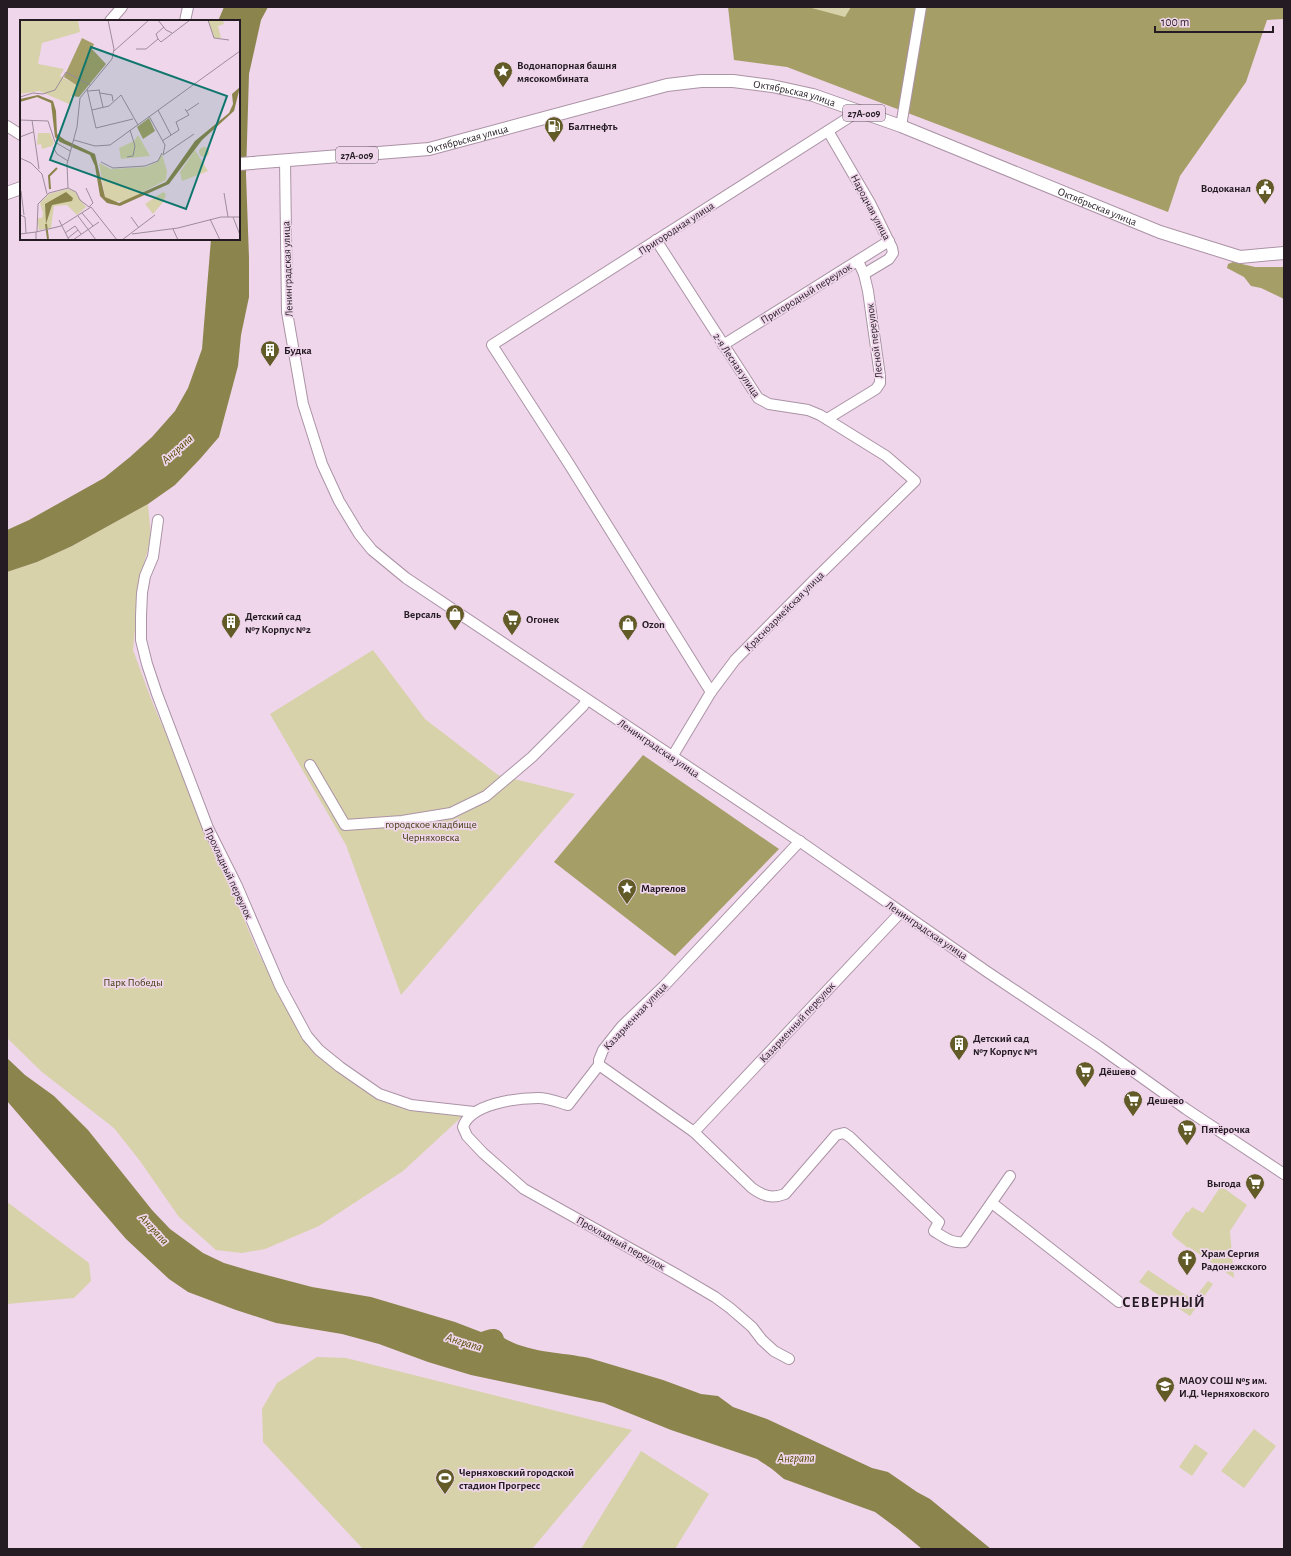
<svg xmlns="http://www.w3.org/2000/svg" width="1291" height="1556" viewBox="0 0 1291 1556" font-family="'Alegreya Sans',sans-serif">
  <rect width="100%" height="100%" fill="#efd6eb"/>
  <g fill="#d7d2a9">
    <polygon points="799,7 852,7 850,25"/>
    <polygon points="148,504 151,537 140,579 133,650 151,699 257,950 281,997 318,1056 371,1094 466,1113 403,1171 319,1226 265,1249 242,1253 216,1250 179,1217 140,1161 114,1128 42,1072 7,1038 7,572 37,562 72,546"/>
    <polygon points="373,650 425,719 498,775 575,794 401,995 346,845 270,714"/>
    <polygon points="1221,1186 1247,1205 1230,1231 1234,1278 1189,1247 1188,1248 1173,1236 1172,1233 1187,1211 1188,1213 1192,1207 1203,1213"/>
    <polygon points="7,1202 89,1263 91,1281 74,1298 7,1304"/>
    <polygon points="1148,1270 1193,1300 1208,1281 1213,1284 1190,1316 1139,1282"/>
    <polygon points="317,1357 346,1358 632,1430 532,1549 363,1549 263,1442 262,1409 277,1383"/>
    <polygon points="1254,1429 1276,1446 1244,1488 1221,1471"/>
    <polygon points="1195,1444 1208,1453 1192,1476 1179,1467"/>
    <polygon points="641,1451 709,1494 675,1549 581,1549"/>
  </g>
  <g fill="#a59e67">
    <polygon points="728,7 808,7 845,17 851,7 1284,7 1284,19 1267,20 1246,82 1180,176 1168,212 787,67 734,60"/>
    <polygon points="1233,262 1255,267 1284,267 1284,299 1261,288 1251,286 1244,277 1227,268 1228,264"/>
    <polygon points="643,755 779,849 675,956 554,862"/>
  </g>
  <g fill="#8b844d">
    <polygon points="224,7 268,7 261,20 249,74 246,174 249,258 249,297 241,335 238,366 219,437 200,459 175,485 148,504 72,546 37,562 7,572 7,530 29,520 104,478 130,457 152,437 175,411 188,388 202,349 211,239 239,239 239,21 218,21"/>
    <path d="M7 1058 25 1075 54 1096 88 1130 152 1210 170 1229 203 1253 224 1263 251 1271 312 1287 371 1297 455 1322 481 1332C490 1328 501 1326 504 1338 529 1353 561 1352 589 1358L663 1380 701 1394 718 1396 733 1407 767 1419 872 1468 888 1472 917 1492 930 1499 991 1549H922L898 1529 875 1512 784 1479 772 1469 757 1459 671 1430 604 1403 471 1375 428 1362 379 1344 342 1334 276 1323 236 1310 188 1292 169 1279 126 1239 7 1101Z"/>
  </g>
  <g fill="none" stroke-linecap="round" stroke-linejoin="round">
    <g stroke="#ab93a6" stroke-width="12">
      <g id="minor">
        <polyline points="110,21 122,7"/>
        <polyline points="185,21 188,7"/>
        <polyline points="7,126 21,135"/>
        <polyline points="901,126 921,7"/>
        <polyline points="828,131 870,203 892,248 893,253 889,259 864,274"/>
        <polyline points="285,160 287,312 303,404 322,464 339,501 359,534 372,550 406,578 805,845 986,971 1098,1046 1186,1109 1284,1174"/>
        <polyline points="656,240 758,398 769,404 808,410 820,415 886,456 915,481 813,581 735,660 711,692 672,757"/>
        <polyline points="723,345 889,241"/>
        <polyline points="827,419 876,389 880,383 880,376 868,291 864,274 858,261"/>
        <polyline points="158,520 153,557 145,576 142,593 141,616 141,640 147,664 157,694 208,828 237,886 280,986 307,1036 319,1050 340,1067 379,1094 411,1105 474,1112"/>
        <polyline points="711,692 569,464 492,345 859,111"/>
        <polyline points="310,765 345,825 402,821 451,813 486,796 532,757 583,706 587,700"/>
        <path d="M599 1065 694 1132 752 1188C763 1196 772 1199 785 1194L836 1135 844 1133 850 1137 939 1222 934 1231C944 1237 952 1244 964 1242L1010 1176"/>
        <path d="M599 1065 568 1105C558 1102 548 1098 538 1098 516 1098 470 1104 463 1127L467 1136 483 1153 524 1189 676 1274 715 1297 730 1308 752 1327 762 1340 774 1351 789 1359"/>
        <polyline points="599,1065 599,1060 603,1050 622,1026 664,986 800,841"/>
        <polyline points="694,1132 901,912"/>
        <polyline points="992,1203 1119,1302"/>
      </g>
    </g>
    <g stroke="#ab93a6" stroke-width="14">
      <g id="major">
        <path id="s1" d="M239 164 429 149 667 85 701 81H733L772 86 813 95 901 126 1160 232 1240 257 1284 253"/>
        <polyline points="7,193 21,188"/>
      </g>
    </g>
    <use href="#minor" stroke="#fff" stroke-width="10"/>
    <use href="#major" stroke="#fff" stroke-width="12"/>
  </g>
  <defs>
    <g id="sight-pin" transform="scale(1)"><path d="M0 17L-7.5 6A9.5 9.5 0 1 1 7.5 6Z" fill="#625b28" stroke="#efd6eb"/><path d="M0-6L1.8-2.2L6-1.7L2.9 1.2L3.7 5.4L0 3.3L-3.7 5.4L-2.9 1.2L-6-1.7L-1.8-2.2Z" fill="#fff"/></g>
    <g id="fuel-pin" transform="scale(1)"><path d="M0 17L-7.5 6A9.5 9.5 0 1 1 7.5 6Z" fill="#625b28" stroke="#efd6eb"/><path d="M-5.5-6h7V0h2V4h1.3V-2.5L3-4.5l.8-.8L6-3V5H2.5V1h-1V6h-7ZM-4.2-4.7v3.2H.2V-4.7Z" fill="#fff"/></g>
    <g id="civic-pin" transform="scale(1)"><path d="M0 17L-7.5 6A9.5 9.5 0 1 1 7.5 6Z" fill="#625b28" stroke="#efd6eb"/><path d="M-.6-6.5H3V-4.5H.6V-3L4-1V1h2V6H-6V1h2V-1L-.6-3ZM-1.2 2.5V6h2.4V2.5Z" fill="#fff"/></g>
    <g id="building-pin" transform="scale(1)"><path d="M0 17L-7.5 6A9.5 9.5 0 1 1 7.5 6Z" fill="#625b28" stroke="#efd6eb"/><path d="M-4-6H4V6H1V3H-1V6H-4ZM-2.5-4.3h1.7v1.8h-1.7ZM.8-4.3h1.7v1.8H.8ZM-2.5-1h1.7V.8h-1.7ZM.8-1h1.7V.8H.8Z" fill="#fff"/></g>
    <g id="shop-pin" transform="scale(1)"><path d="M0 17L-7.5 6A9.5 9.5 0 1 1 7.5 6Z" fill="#625b28" stroke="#efd6eb"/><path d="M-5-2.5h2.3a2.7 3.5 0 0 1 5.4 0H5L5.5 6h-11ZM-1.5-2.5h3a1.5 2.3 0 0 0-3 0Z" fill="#fff"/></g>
    <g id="supermarket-pin" transform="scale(1)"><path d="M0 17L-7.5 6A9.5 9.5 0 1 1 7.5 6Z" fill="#625b28" stroke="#efd6eb"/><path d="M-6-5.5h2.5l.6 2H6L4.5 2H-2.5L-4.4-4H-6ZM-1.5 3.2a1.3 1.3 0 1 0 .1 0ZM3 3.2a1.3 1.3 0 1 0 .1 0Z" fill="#fff"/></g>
    <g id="church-pin" transform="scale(1)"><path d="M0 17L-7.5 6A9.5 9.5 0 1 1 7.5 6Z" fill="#625b28" stroke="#efd6eb"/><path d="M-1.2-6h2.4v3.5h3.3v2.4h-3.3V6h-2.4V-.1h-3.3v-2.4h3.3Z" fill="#fff"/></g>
    <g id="school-pin" transform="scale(1)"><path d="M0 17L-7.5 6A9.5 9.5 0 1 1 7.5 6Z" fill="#625b28" stroke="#efd6eb"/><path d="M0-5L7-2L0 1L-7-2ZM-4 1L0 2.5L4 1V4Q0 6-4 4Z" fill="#fff"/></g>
    <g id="stadium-pin" transform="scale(1)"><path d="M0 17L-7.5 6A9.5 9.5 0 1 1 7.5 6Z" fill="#625b28" stroke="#efd6eb"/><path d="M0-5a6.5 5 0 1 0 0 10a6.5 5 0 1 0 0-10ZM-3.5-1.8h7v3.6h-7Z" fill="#fff"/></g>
  </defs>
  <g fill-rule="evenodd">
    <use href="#sight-pin" x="503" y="71"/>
    <use href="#fuel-pin" x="554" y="126"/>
    <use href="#civic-pin" x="1265" y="188"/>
    <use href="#building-pin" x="270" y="350"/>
    <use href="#shop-pin" x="455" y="614"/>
    <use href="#supermarket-pin" x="512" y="619"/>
    <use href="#building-pin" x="231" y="622"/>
    <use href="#shop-pin" x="628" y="624"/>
    <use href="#sight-pin" x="627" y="888"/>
    <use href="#building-pin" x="959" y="1044"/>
    <use href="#supermarket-pin" x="1085" y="1071"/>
    <use href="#supermarket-pin" x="1133" y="1100"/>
    <use href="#supermarket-pin" x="1187" y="1129"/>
    <use href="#supermarket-pin" x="1255" y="1183"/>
    <use href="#church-pin" x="1187" y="1259"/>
    <use href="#school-pin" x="1165" y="1386"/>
    <use href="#stadium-pin" x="445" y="1478"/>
  </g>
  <g text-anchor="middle" stroke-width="3.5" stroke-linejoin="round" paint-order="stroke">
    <g fill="#efd6eb" stroke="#61535f" stroke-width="1">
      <rect x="843" y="105" width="42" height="16" rx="3"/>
      <rect x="336" y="147" width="42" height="16" rx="3"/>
    </g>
    <g font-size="10" font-weight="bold" fill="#241b23">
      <text x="864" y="117">27А-009</text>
      <text x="357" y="159">27А-009</text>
    </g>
    <g font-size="11" font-weight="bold" fill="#241b23" stroke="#efd6eb" text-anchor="start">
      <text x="517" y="69">Водонапорная башня<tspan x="517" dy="13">мясокомбината</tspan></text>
      <text x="568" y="130">Балтнефть</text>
      <text x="1251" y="192" text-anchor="end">Водоканал</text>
      <text x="284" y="354">Будка</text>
      <text x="441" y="618" text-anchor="end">Версаль</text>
      <text x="245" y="620">Детский сад<tspan x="245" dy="13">№7 Корпус №2</tspan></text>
      <text x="526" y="623">Огонек</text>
      <text x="642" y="628">Ozon</text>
      <text x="641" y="892">Маргелов</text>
      <text x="973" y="1042">Детский сад<tspan x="973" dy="13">№7 Корпус №1</tspan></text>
      <text x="1099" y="1075">Дёшево</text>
      <text x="1147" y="1104">Дешево</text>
      <text x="1201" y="1133">Пятёрочка</text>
      <text x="1241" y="1187" text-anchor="end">Выгода</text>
      <text x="1201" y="1257">Храм Сергия<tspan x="1201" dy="13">Радонежского</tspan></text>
      <text x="1179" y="1384">МАОУ СОШ №5 им.<tspan x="1179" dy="13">И.Д. Черняховского</tspan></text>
      <text x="459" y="1476">Черняховский городской<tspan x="459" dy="13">стадион Прогресс</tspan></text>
    </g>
    <g font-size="11" fill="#241b23" stroke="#efd6eb">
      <text dy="4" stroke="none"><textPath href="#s1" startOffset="566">Октябрьская улица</textPath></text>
      <text dy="4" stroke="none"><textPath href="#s1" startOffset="230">Октябрьская улица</textPath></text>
      <text dy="4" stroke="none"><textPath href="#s1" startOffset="890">Октябрьская улица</textPath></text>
      <text transform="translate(871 207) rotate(62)" y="4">Народная улица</text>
      <text transform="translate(676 228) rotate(-33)" y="4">Пригородная улица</text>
      <text transform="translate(287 269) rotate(-92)" y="4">Ленинградская улица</text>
      <text transform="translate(806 293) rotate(-32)" y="4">Пригородный переулок</text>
      <text transform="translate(874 341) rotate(-97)" y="4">Лесной переулок</text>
      <text transform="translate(737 365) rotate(56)" y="4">2-я Лесная улица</text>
      <text transform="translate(784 611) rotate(-45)" y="4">Красноармейская улица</text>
      <text transform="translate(659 748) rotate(34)" y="4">Ленинградская улица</text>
      <text transform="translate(229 873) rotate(65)" y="4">Прохладный переулок</text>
      <text transform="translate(927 930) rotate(34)" y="4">Ленинградская улица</text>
      <text transform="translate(635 1016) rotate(-47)" y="4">Казарменная улица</text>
      <text transform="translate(797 1022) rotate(-47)" y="4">Казарменный переулок</text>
      <text transform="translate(621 1243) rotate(29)" y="4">Прохладный переулок</text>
    </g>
    <g font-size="11" fill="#423c0f" stroke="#efd6eb">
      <text x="431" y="828">городское кладбище<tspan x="431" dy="13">Черняховска</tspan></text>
      <text x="133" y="986">Парк Победы</text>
    </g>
    <g font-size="12" font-style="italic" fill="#544c04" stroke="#efd6eb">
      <text transform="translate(177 449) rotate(-42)" y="4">Анграпа</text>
      <text transform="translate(154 1229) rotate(47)" y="4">Анграпа</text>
      <text transform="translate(464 1342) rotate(17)" y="4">Анграпа</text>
      <text x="796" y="1462">Анграпа</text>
    </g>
    <g font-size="15" font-weight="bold" letter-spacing="1" fill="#241b23" stroke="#efd6eb">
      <text x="1164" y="1307">СЕВЕРНЫЙ</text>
    </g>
  </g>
  <g transform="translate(20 20)">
    <rect width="220" height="220" fill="#efd6eb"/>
    <path d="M0 0H58L60 12 22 23 18 44 44 49 40 56 59 66 50 78 52 81 49 84 19 71 0 74ZM188 0H203L204 4 198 6 201 18H194ZM18 113H30L34 123 32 126 22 129 21 124 17 125ZM118 115 130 136 101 139 99 128 114 121ZM179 132a5 5 0 1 1 10 0a5 5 0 1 1-10 0ZM175 130 188 151 162 161 160 152ZM142 134 147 151 146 160 105 181 91 182 85 177 79 143 91 149 126 147 137 142ZM47 169 54 171 66 187 57 195 47 185 34 186 31 208 19 210 17 198H22L23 193 20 183 29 174ZM143 172 146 174 144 181 133 194 125 184Z" fill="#d7d2a9"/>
    <path d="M62 18 74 24 72 29 86 44 59 77 52 76 58 66 44 57ZM129 98 135 111 123 119 117 107Z" fill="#a59e67"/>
    <path d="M220 67 214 91 182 120 149 164 100 186 87 183 80 176 75 146 70 135 40 122 35 117 31 83 17 77 0 82V79L18 75 33 81 36 91 37 114 45 120 75 134 85 177 99 183 146 162 175 121 209 93 213 84 212 74ZM46 172 53 178 52 181 32 185 26 204 25 184Z" fill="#8b844d"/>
    <path fill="none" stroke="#8b844d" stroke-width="2" d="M30 169 29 156 37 148M26 204 28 219"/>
    <path fill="none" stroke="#9e8b9b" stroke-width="1" d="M138 0 146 10 152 13M188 0 194 18 209 20M138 19 141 22 170 0M116 29H126L138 19 136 14 144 7M94 31 129 0M67 69 76 108 113 99M79 70 83 87M68 71 80 70M80 73 92 75 93 81M0 77 13 73 23 74 35 70 46 52 70 65M72 90 89 86 101 75 118 105M138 90 151 115M167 91 179 83M129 96 145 125 143 135 174 114M0 100 28 101 35 122 50 131M12 100 19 149M0 117 13 112M54 120 75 126 90 125 220 31M142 121 159 110 156 102 169 95 165 89M33 127 37 134 48 141M107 137 113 136 115 126 110 110M0 138 11 143 22 154 27 174M81 142 93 148 125 146 138 141 142 133M66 168 73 183 69 187M1 171 4 195M204 173 208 197M69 187 60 180 56 172 48 168 47 144 57 107 60 78 92 39 94 29 88 0M62 193 73 206M0 195 5 197 6 213M58 196 76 220M111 197 119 208M213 197 220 215M190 199 200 220M39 200 49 220M153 209 158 220M16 212 41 206 71 187 97 220M17 212 18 184 29 173 48 168M45 213 55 206 61 214M0 214 16 212V220M112 214 158 208 201 197H220M48 218 58 210M53 220 79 202M102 220 135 195"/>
    <path fill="#0f766e" fill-opacity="0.15" stroke="#0f766e" stroke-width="2" d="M71 27 207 76 166 189 30 140Z"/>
    <rect width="220" height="220" fill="none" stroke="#241b23" stroke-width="2"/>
  </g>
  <rect width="1291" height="1556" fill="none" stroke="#241b23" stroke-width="16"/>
  <path d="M1155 26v6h118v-6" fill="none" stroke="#241b23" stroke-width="2"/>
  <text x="1161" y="26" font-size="12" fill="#241b23" stroke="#efd6eb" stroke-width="3" paint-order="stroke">100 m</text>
</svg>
